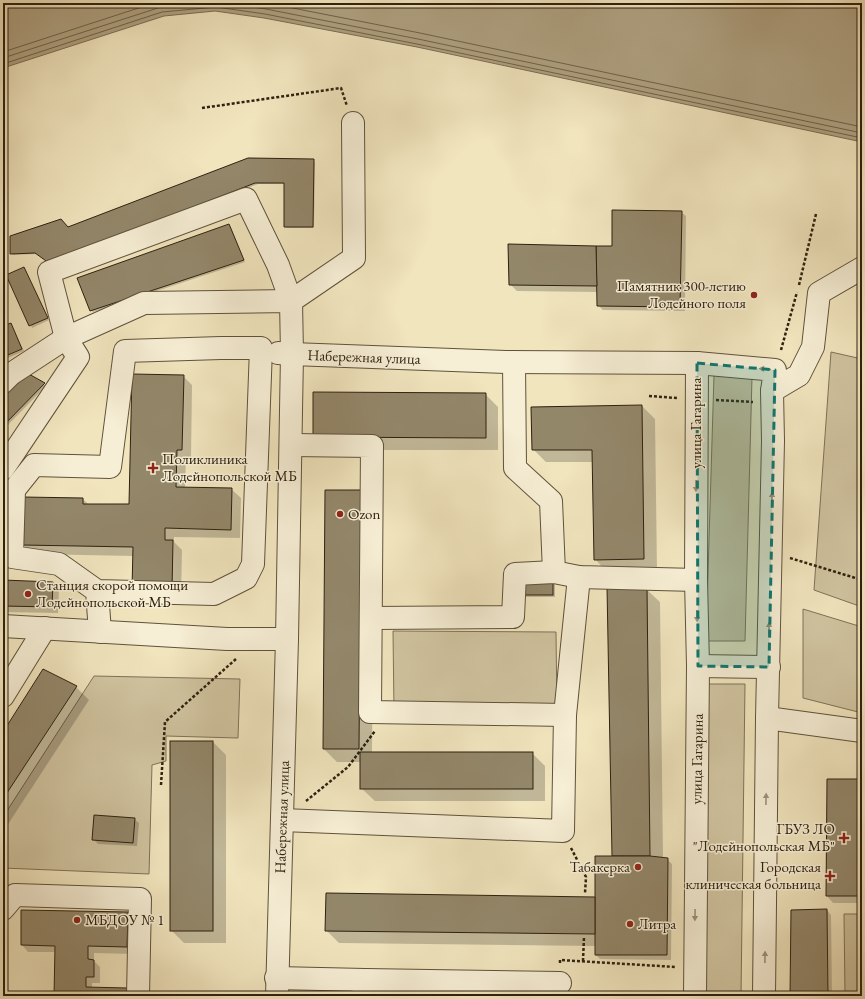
<svg xmlns="http://www.w3.org/2000/svg" width="865" height="999" viewBox="0 0 865 999" font-family="'EB Garamond',serif">
  <rect width="100%" height="100%" fill="#f1e5be"/>
  <filter id="stains"><feTurbulence type="fractalNoise" baseFrequency=".005" numOctaves="4"/><feColorMatrix values="0 0 0 0 .2 0 0 0 0 .09 0 0 0 0 .02 0 0 0 .5 -.17"/></filter>
  <radialGradient id="worn" r=".72"><stop offset=".6" stop-color="#630" stop-opacity="0"/><stop offset="1" stop-color="#630" stop-opacity=".3"/></radialGradient>
  <g fill="#d0c4a0" stroke="#7f7258">
    <polygon points="831,352 862,359 862,607 814,590"/>
    <polygon points="714,375 752,377 745,641 706,641"/>
    <polygon points="803,609 862,627 862,713 803,698"/>
    <polygon points="393,631 556,632 557,712 394,711"/>
    <polygon points="94,676 240,679 238,738 166,736 166,761 152,765 149,874 3,868 3,817"/>
    <polygon points="705,684 745,684 741,996 703,996"/>
    <polygon points="844,914 862,914 862,996 845,996"/>
  </g>
  <polygon fill="#afa282" stroke="#7b6e54" points="3,3 862,3 862,142 417,47 264,18 215,11 164,16 3,68"/>
  <g fill="#0003">
    <polygon points="313,160 315,162 314,228 287,228 285,226 285,184 258,184 51,265 38,254 13,255 11,253 68,228"/>
    <polygon points="681,212 686,216 685,311 603,310 598,305 598,292 517,291 510,284 613,247"/>
    <polygon points="229,225 231,227 245,262 93,312 91,310"/>
    <polygon points="24,268 49,320 32,328 7,276"/>
    <polygon points="11,324 24,351 3,360 3,328"/>
    <polygon points="28,374 46,386 3,430 3,396"/>
    <polygon points="183,376 192,385 191,458 186,458 185,488 231,489 241,498 240,538 174,537 174,542 182,550 181,598 134,556 32,554 23,545 83,499 89,505 130,505"/>
    <polygon points="485,394 498,407 498,450 327,450"/>
    <polygon points="642,406 655,419 657,571 608,573 595,559 593,462 546,462 533,449"/>
    <polygon points="374,504 372,753 532,753 545,766 545,801 375,801 361,788 361,762 337,762 324,749"/>
    <polygon points="3,574 4,581 52,583 59,589 58,613 3,612"/>
    <polygon points="555,580 555,597 525,597 524,595"/>
    <polygon points="646,589 660,602 663,859 667,859 672,864 671,960 600,959 596,955 596,946 339,943 326,930 596,899 613,857"/>
    <polygon points="76,687 89,700 3,832 3,733"/>
    <polygon points="213,742 226,755 226,943 184,943 171,930"/>
    <polygon points="862,780 862,903 833,903 827,896"/>
    <polygon points="134,819 139,823 137,846 98,844 93,839"/>
    <polygon points="827,910 831,915 832,996 791,996"/>
    <polygon points="128,913 135,920 134,954 94,953 94,961 100,967 100,983 92,983 92,989 127,989 133,996 55,996 56,952 28,952 22,945"/>
  </g>
  <g fill="none" stroke-linecap="round" stroke-linejoin="round">
    <g stroke="#6e6248" stroke-width="1">
      <polyline points="226,3 266,9 418,39 862,133"/>
      <polyline points="267,3 420,33 862,127"/>
      <polyline points="3,52 154,3"/>
      <polyline points="3,58 161,7 201,3"/>
      <polyline points="3,64 162,12 216,7 265,14 417,44 862,138"/>
    </g>
  </g>
  <g fill="#93876a" stroke="#2e210f">
    <polygon points="248,158 314,159 313,227 284,227 284,183 255,183 49,263 35,253 10,254 10,236 61,219 68,227"/>
    <polygon points="612,210 682,211 680,307 597,306 596,246 612,246"/>
    <polygon points="229,224 244,260 90,311 77,278"/>
    <polygon points="508,244 596,246 597,286 509,285"/>
    <polygon points="24,267 48,318 29,326 6,275"/>
    <polygon points="11,323 22,349 3,357 3,326"/>
    <polygon points="27,373 45,383 3,426 3,395"/>
    <polygon points="132,374 184,375 182,450 177,450 176,487 232,488 231,530 165,528 165,540 173,540 172,589 132,589 133,547 22,545 23,497 83,498 83,504 129,504"/>
    <polygon points="313,392 486,393 486,438 313,437"/>
    <polygon points="642,405 644,559 594,560 592,450 532,450 531,407"/>
    <polygon points="325,490 361,490 359,749 323,749"/>
    <rect x="523" y="577" width="30" height="18"/>
    <polygon points="3,580 53,582 52,607 3,606"/>
    <polygon points="607,587 647,588 650,856 612,856"/>
    <polygon points="43,669 77,686 3,799 3,732"/>
    <rect x="170" y="741" width="43" height="190"/>
    <rect x="360" y="752" width="173" height="37"/>
    <polygon points="827,779 862,779 862,896 826,896"/>
    <polygon points="94,815 135,818 133,843 92,840"/>
    <polygon points="595,856 650,856 668,858 667,955 595,955"/>
    <polygon points="326,893 595,897 595,934 325,931"/>
    <polygon points="827,909 828,996 790,996 791,910"/>
    <polygon points="21,910 128,912 127,947 88,946 88,959 94,960 94,977 86,977 86,987 127,988 127,996 54,996 55,946 21,945"/>
  </g>
  <g fill="none" stroke-linecap="round" stroke-linejoin="round">
    <g stroke="#5f523b" stroke-width="24">
      <g id="minor">
        <polyline points="514,362 515,468 551,501 554,572"/>
        <polyline points="3,382 11,374 66,338 144,303 291,301 292,354 278,353"/>
        <polyline points="772,391 799,375 813,347 819,293 862,268"/>
        <polyline points="291,445 372,446 370,712 565,715"/>
        <polyline points="3,469 78,357 66,338 49,272 246,199 278,265 291,301 354,258 353,123"/>
        <polyline points="97,591 59,564 12,557 14,490 34,465 110,467 125,351 221,348 261,348 253,564 246,578 214,594 97,591 100,632"/>
        <polyline points="372,618 513,617 515,574 554,572 579,577 696,580"/>
        <polyline points="3,626 227,639 287,639"/>
        <polyline points="698,666 769,667"/>
        <polyline points="3,696 45,628"/>
        <polyline points="767,718 862,731"/>
        <polyline points="282,820 563,831 565,715 579,577"/>
        <polyline points="3,909 15,895 140,899 138,996"/>
        <polyline points="276,978 365,980 363,996"/>
        <polyline points="365,980 560,983"/>
        <polyline points="277,996 287,639 292,354 506,362 697,363 775,370 772,391 773,441 767,718 764,996"/>
        <polyline points="695,996 698,666 696,580 697,363"/>
      </g>
    </g>
    <g stroke="#2e210f" stroke-width="2.5" stroke-dasharray="3 2" stroke-linecap="butt">
      <polyline points="202,108 341,88 347,106"/>
      <polyline points="799,285 816,214"/>
      <polyline points="781,350 797,292"/>
      <polyline points="649,396 677,398"/>
      <polyline points="716,400 753,402"/>
      <polyline points="790,558 862,580"/>
      <polyline points="161,785 165,722 236,659"/>
      <polyline points="306,801 348,767 375,731"/>
      <polyline points="571,848 586,877 585,893"/>
      <polyline points="583,961 584,937"/>
      <polyline points="560,963 560,960 676,967"/>
    </g>
    <use href="#minor" stroke="#f6eed5" stroke-width="22"/>
  </g>
  <defs><path id="oneway-solid" d="M-6-.8H1V-3.2L6.5 0L1 3.2V.8H-6Z"/></defs>
  <g fill="#9c927c">
    <use href="#oneway-solid" transform="translate(765 369) rotate(-175)"/>
    <use href="#oneway-solid" transform="translate(696 486) rotate(90)"/>
    <use href="#oneway-solid" transform="translate(772 498) rotate(-89)"/>
    <use href="#oneway-solid" transform="translate(697 616) rotate(89)"/>
    <use href="#oneway-solid" transform="translate(769 628) rotate(-89)"/>
    <use href="#oneway-solid" transform="translate(766 799) rotate(-89)"/>
    <use href="#oneway-solid" transform="translate(695 915) rotate(91)"/>
    <use href="#oneway-solid" transform="translate(765 957) rotate(-89)"/>
  </g>
  <path fill="#0f766e" fill-opacity="0.2" stroke="#0f766e" stroke-width="3" stroke-dasharray="8 5" stroke-linejoin="round" d="M697 363 775 370 769 667 698 666Z"/>
  <g fill="#8f2418" stroke="#f6eed5" stroke-width="1.5">
    <circle cx="754" cy="295" r="4"/>
    <path d="M151 462h4v4h4v4h-4v4h-4v-4h-4v-4h4z"/>
    <circle cx="340" cy="514" r="4"/>
    <circle cx="28" cy="594" r="4"/>
    <path d="M842 832h4v4h4v4h-4v4h-4v-4h-4v-4h4z"/>
    <circle cx="638" cy="867" r="4"/>
    <path d="M828 870h4v4h4v4h-4v4h-4v-4h-4v-4h4z"/>
    <circle cx="77" cy="920" r="4"/>
    <circle cx="630" cy="924" r="4"/>
  </g>
  <g text-anchor="middle" stroke-width="3" stroke-linejoin="round" paint-order="stroke">
    <g font-size="15" fill="#2e210f" stroke="#f6eed5" text-anchor="start">
      <text x="746" y="291" text-anchor="end">Памятник 300-летию<tspan x="746" dy="17">Лодейного поля</tspan></text>
      <text x="162" y="464">Поликлиника<tspan x="162" dy="17">Лодейнопольской МБ</tspan></text>
      <text x="348" y="519">Ozon</text>
      <text x="36" y="590">Станция скорой помощи<tspan x="36" dy="17">Лодейнопольской МБ</tspan></text>
      <text x="835" y="834" text-anchor="end">ГБУЗ ЛО<tspan x="835" dy="17">"Лодейнопольская МБ"</tspan></text>
      <text x="630" y="872" text-anchor="end">Табакерка</text>
      <text x="821" y="872" text-anchor="end">Городская<tspan x="821" dy="17">клиническая больница</tspan></text>
      <text x="85" y="925">МБДОУ № 1</text>
      <text x="638" y="929">Литра</text>
    </g>
    <g font-size="15" fill="#2e210f" stroke="#f6eed5">
      <text transform="translate(364 357) rotate(2)" y="5">Набережная улица</text>
      <text transform="translate(696 423) rotate(-90)" y="5">улица Гагарина</text>
      <text transform="translate(697 759) rotate(-89)" y="5">улица Гагарина</text>
      <text transform="translate(282 817) rotate(-88)" y="5">Набережная улица</text>
    </g>
  </g>
  <rect width="865" height="999" fill="none" stroke="#f1e5be" stroke-width="16"/>
  <rect x="4" y="4" width="857" height="991" fill="none" stroke="#2e210f" stroke-width="2"/>
  <rect x="8" y="8" width="849" height="983" fill="none" stroke="#2e210f"/>
  <rect width="100%" height="100%" filter="url(#stains)"/>
  <rect width="100%" height="100%" fill="url(#worn)"/>
</svg>
